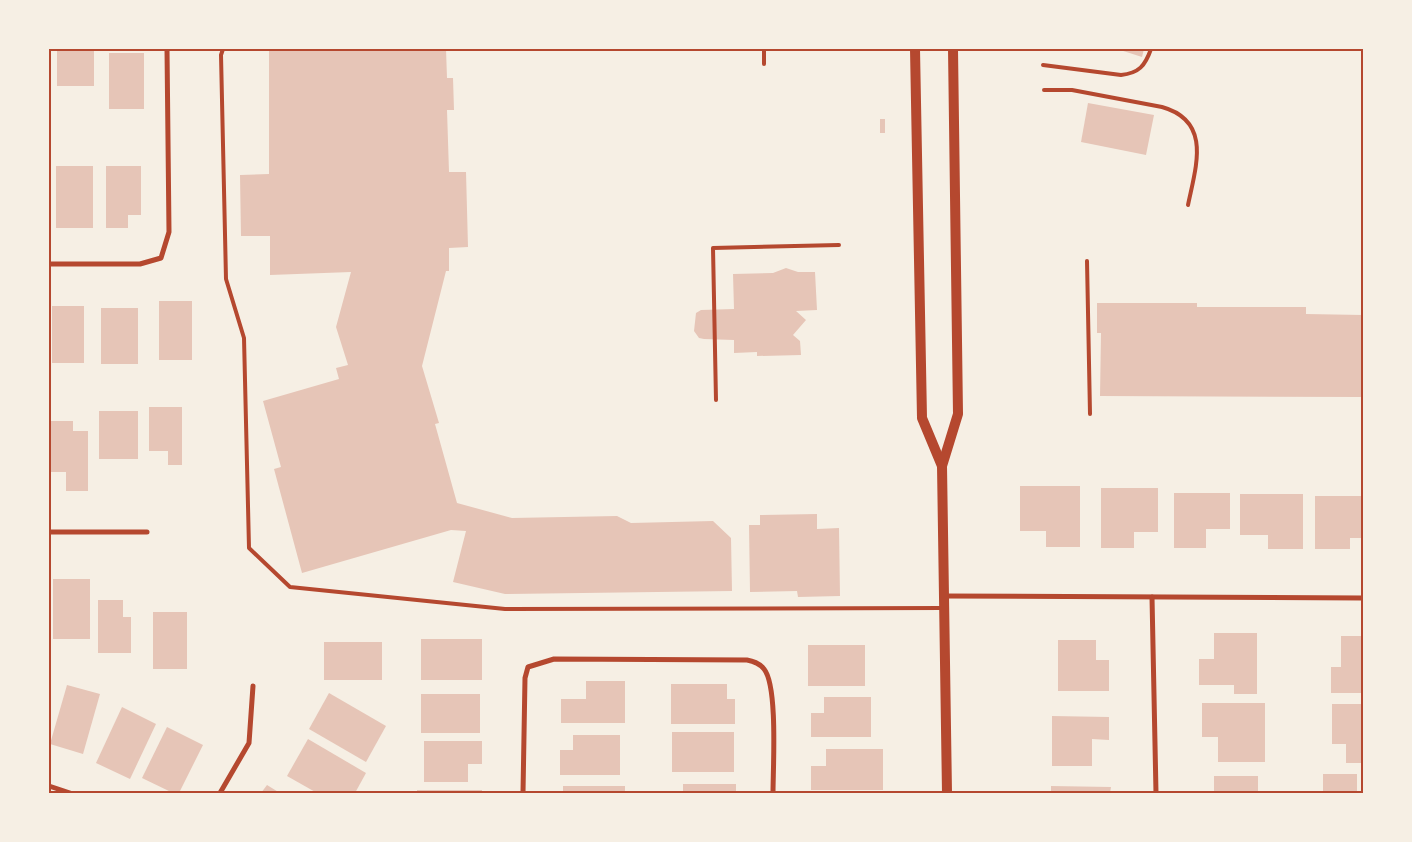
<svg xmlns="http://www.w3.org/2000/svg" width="1412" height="842" viewBox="0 0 1412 842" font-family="'Fira Sans',sans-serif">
  <rect width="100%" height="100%" fill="#f6efe4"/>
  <g fill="#e6c5b7">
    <rect x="57" y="49" width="37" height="37"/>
    <polygon points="269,49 446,49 447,78 453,78 454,110 447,110 449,172 466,172 468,247 449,248 449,271 446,271 422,366 439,423 435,424 457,503 512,518 617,516 631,523 713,521 731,538 732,591 505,594 453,582 466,531 451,530 302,573 274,469 281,467 263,401 339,379 336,368 348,365 336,327 351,272 270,275 270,236 241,236 240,175 269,174"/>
    <polygon points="1117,49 1144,49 1142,57"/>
    <rect x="109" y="53" width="35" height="56"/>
    <polygon points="1088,103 1154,115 1146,155 1081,142"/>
    <rect x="880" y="119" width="5" height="14"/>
    <rect x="56" y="166" width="37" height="62"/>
    <polygon points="106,166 141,166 141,215 128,215 128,228 106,228"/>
    <polygon points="786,268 798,272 815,272 817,310 796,311 806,320 793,335 800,341 801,355 757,356 757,352 734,353 734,340 704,339 699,338 694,331 696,313 701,310 734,309 733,274 773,273"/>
    <rect x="159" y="301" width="33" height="59"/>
    <polygon points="1097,303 1197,303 1197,307 1306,307 1306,314 1363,315 1363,397 1100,396 1101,333 1097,333"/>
    <rect x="52" y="306" width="32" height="57"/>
    <rect x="101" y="308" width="37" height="56"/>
    <polygon points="149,407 182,407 182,465 168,465 168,451 149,451"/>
    <rect x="99" y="411" width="39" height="48"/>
    <polygon points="50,421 73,421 73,431 88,431 88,491 66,491 66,472 50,472"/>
    <polygon points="1020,486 1080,486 1080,547 1046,547 1046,531 1020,531"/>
    <polygon points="1101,488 1158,488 1158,532 1134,532 1134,548 1101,548"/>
    <polygon points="1174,493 1230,493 1230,529 1206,529 1206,548 1174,548"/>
    <polygon points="1240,494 1303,494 1303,549 1268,549 1268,535 1240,535"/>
    <polygon points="1315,496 1363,496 1363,538 1350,538 1350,549 1315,549"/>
    <polygon points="817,514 817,529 839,528 840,596 798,597 797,591 750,592 749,525 760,525 760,515"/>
    <rect x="53" y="579" width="37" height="60"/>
    <polygon points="98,600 123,600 123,617 131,617 131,653 98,653"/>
    <rect x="153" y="612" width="34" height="57"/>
    <polygon points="1214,633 1257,633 1257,694 1234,694 1234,685 1199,685 1199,659 1214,659"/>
    <polygon points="1341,636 1363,636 1363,693 1331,693 1331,667 1341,667"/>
    <rect x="421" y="639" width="61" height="41"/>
    <polygon points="1058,640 1096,640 1096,660 1109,660 1109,691 1058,691"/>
    <rect x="324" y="642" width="58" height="38"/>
    <rect x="808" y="645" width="57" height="41"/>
    <polygon points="586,681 625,681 625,723 561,723 561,699 586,699"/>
    <polygon points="671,684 727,684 727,699 735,699 735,724 671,724"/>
    <polygon points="67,685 100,694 83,754 50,744"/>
    <polygon points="329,693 386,726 366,762 309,729"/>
    <rect x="421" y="694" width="59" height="39"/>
    <polygon points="824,697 871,697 871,737 811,737 811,713 824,713"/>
    <polygon points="1202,703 1265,703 1265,762 1218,762 1218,737 1202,737"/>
    <polygon points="1332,704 1363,704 1363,763 1346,763 1346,744 1332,744"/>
    <polygon points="122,707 156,724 130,779 96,763"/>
    <polygon points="1052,716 1109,717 1109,740 1092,739 1092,766 1052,766"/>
    <polygon points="167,727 203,745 179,793 173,793 142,778"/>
    <rect x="672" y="732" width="62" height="40"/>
    <polygon points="573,735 620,735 620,775 560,775 560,750 573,750"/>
    <polygon points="308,739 366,773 355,793 317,793 287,776"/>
    <polygon points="424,741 482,741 482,764 468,764 468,782 424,782"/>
    <polygon points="826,749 883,749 883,790 811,790 811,766 826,766"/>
    <rect x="1323" y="774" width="34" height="19"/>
    <rect x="1214" y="776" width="44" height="17"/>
    <rect x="683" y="784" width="53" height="9"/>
    <polygon points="267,785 280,793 261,793"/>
    <rect x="563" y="786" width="62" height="7"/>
    <polygon points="1051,786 1111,787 1110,793 1051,793"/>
    <rect x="417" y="790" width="65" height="3"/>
  </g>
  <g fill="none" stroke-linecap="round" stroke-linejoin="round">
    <g stroke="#b5482f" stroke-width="4">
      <polyline points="223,49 221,55 226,279 244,338 249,548 290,587 505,609 944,608"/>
      <polyline points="764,49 764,64"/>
      <path d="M1043 65 1121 75C1139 73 1145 66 1151 49"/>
      <path d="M1044 90H1072L1162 107C1212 121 1196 166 1188 205"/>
      <polyline points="1087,261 1090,414"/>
      <polyline points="716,400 713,248 839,245"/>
    </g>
    <g stroke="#b5482f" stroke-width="5">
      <polyline points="49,264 140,264 161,258 169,232 167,49"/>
      <polyline points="49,532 147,532"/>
      <polyline points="944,596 1363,598"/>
      <polyline points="1152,597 1156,793"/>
      <polyline points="49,786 70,793"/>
      <polyline points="220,793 249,743 253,686"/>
      <path d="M523 793 525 678 528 667 554 659 747 660C753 661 760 664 764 669 778 686 773 768 773 793"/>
    </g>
    <g stroke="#b5482f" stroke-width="10">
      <polyline points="915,49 922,418 942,466"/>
      <polyline points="947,793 942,466 958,414 953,49"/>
    </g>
  </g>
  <rect width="1412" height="842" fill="none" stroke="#f6efe4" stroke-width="100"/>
  <rect x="50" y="50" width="1312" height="742" fill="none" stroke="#b5482f" stroke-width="2"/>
</svg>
